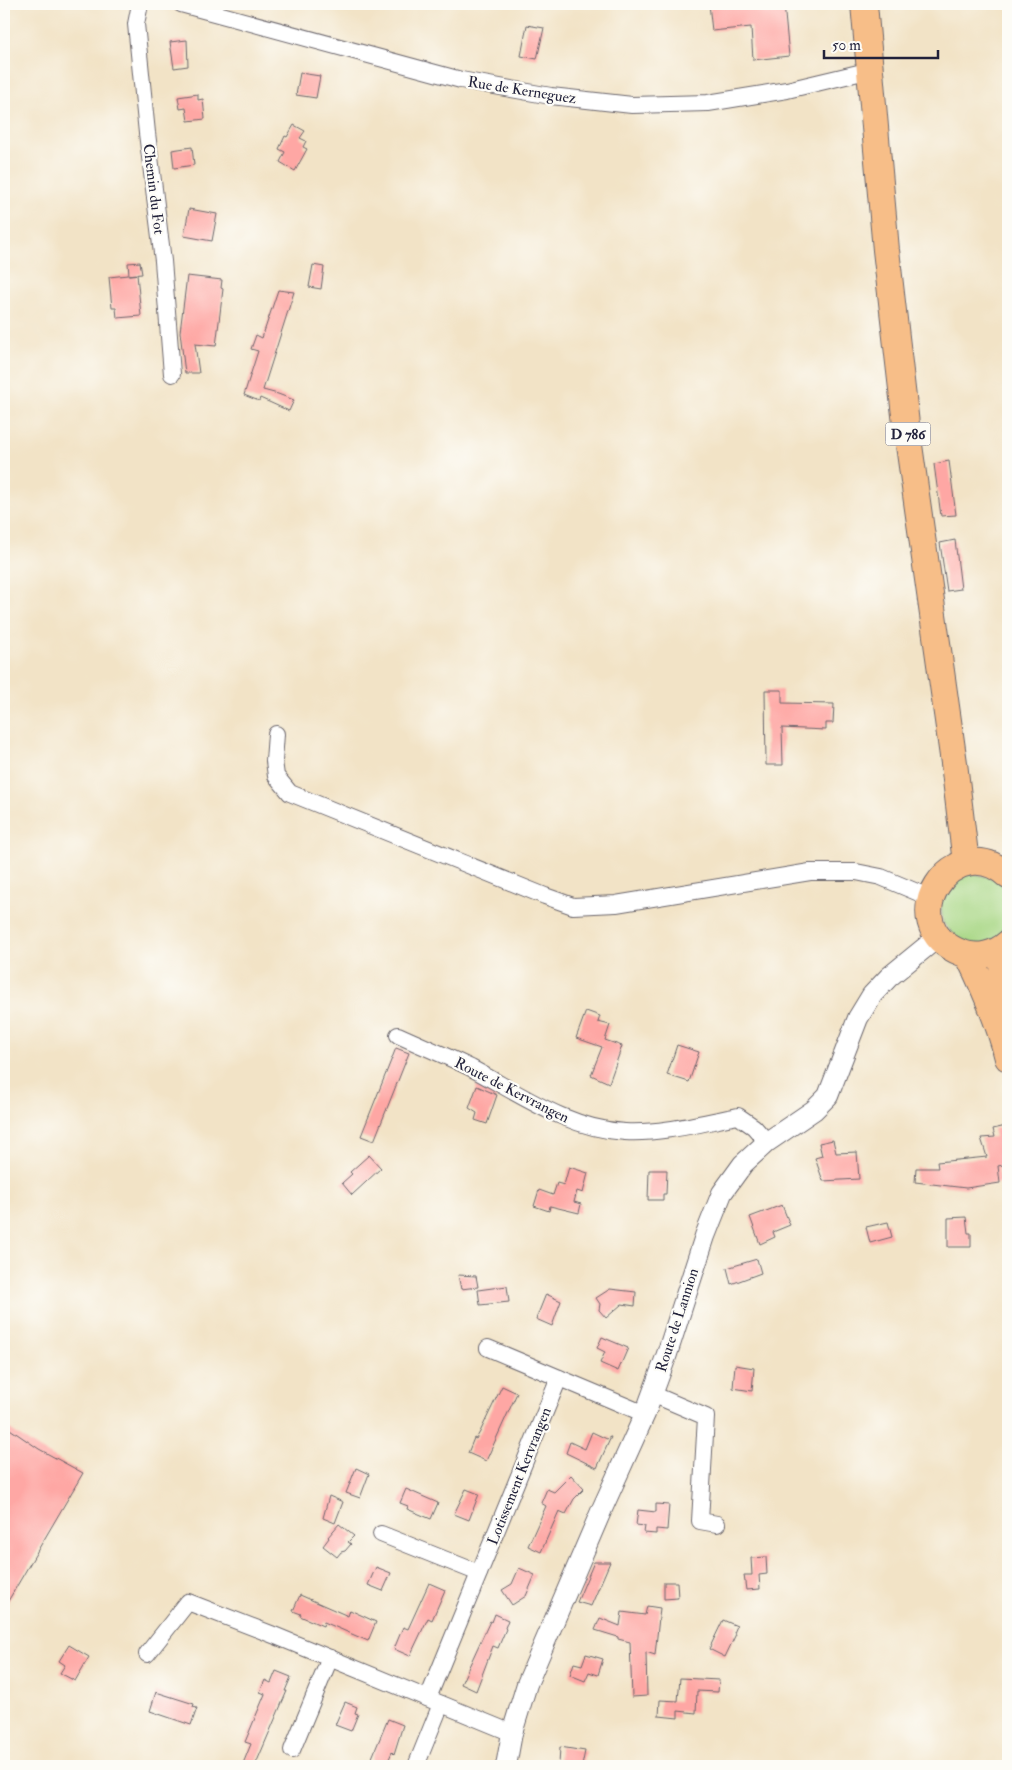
<svg xmlns="http://www.w3.org/2000/svg" width="1012" height="1770" viewBox="0 0 1012 1770" font-family="'IM FELL Double Pica',serif">
  <rect width="100%" height="100%" fill="#fdfcf7"/>
  <filter id="ink" filterUnits="userSpaceOnUse"><feTurbulence type="fractalNoise" baseFrequency=".02" numOctaves="2"/><feDisplacementMap in="SourceGraphic" scale="10" xChannelSelector="R" yChannelSelector="G"/><feConvolveMatrix kernelMatrix="1 2 1 2 8 2 1 2 1" color-interpolation-filters="sRGB"/></filter>
  <filter id="wash" filterUnits="userSpaceOnUse"><feTurbulence type="fractalNoise" baseFrequency=".0096" numOctaves="4" result="noise"/><feDisplacementMap in="SourceGraphic" scale="20" xChannelSelector="R" yChannelSelector="G"/><feGaussianBlur stdDeviation="1.12" result="paint"/><feColorMatrix in="noise" values="0 0 0 0 0 0 0 0 0 0 0 0 0 0 0 0 0 1.4 0 .05"/><feComposite in="paint" operator="in"/></filter>
  <g filter="url(#wash)">
    <rect width="100%" height="100%" fill="#f2e3c6"/>
    <polygon fill="#a8d785" stroke="#657c60" points="963,871 1008,882 1008,930 984,945 960,941 943,923 940,899"/>
    <g id="blocks">
      <g fill="#fea7a4">
        <polygon points="709,4 784,4 789,56 753,60 751,27 712,31"/>
        <polygon points="527,25 544,28 537,59 521,56"/>
        <polygon points="187,40 188,66 174,68 170,42"/>
        <polygon points="300,73 320,76 316,98 296,95"/>
        <polygon points="198,94 198,100 203,99 205,119 188,121 186,108 180,109 178,97"/>
        <polygon points="294,125 305,131 300,138 306,141 303,147 307,149 295,171 280,162 285,152 279,149 285,136 287,137"/>
        <polygon points="192,147 194,165 174,168 172,150"/>
        <polygon points="189,209 217,214 212,241 184,236"/>
        <polygon points="140,262 142,274 129,275 128,263"/>
        <polygon points="313,265 324,267 321,289 309,287"/>
        <polygon points="137,274 141,316 117,318 116,308 112,308 109,277"/>
        <polygon points="187,276 222,280 221,288 223,289 216,346 195,344 199,373 185,373 180,332"/>
        <polygon points="278,290 294,292 263,390 278,394 294,400 289,411 260,398 259,401 244,395 258,351 251,349 256,335 262,338"/>
        <polygon points="949,461 956,515 941,516 934,464"/>
        <polygon points="955,540 961,589 947,591 940,543"/>
        <polygon points="765,690 782,690 782,703 834,704 833,723 826,723 826,730 782,728 783,765 766,765"/>
        <polygon points="586,1011 600,1016 598,1022 610,1025 605,1040 622,1046 609,1083 591,1075 602,1047 576,1038"/>
        <polygon points="677,1045 699,1052 689,1082 667,1075"/>
        <polygon points="396,1048 409,1053 374,1141 361,1136"/>
        <polygon points="477,1086 497,1095 487,1124 475,1120 477,1113 469,1108"/>
        <polygon points="1006,1126 1008,1137 1008,1164 998,1166 1000,1183 966,1188 915,1182 916,1168 938,1168 937,1162 987,1157 981,1138 995,1137 993,1129"/>
        <polygon points="833,1140 836,1153 857,1152 859,1179 823,1181 815,1158 822,1156 819,1143"/>
        <polygon points="369,1155 381,1168 352,1195 342,1183 352,1174 350,1172"/>
        <polygon points="569,1167 588,1173 583,1193 577,1191 574,1202 581,1204 579,1213 550,1206 549,1211 534,1206 539,1190 553,1195 557,1183 564,1185"/>
        <polygon points="649,1170 667,1170 666,1194 663,1194 663,1200 648,1200"/>
        <polygon points="782,1205 790,1225 773,1232 775,1237 760,1244 750,1217"/>
        <polygon points="966,1217 968,1233 971,1233 971,1247 948,1247 948,1218"/>
        <polygon points="888,1222 892,1237 870,1243 866,1227"/>
        <polygon points="757,1259 761,1273 731,1284 727,1268"/>
        <polygon points="458,1275 476,1276 478,1287 461,1289"/>
        <polygon points="507,1286 509,1302 480,1305 478,1290"/>
        <polygon points="610,1289 636,1292 635,1306 622,1304 606,1318 599,1310 600,1304 596,1298"/>
        <polygon points="546,1294 561,1301 552,1326 536,1319"/>
        <polygon points="602,1337 628,1348 618,1371 600,1363 605,1352 597,1348"/>
        <polygon points="735,1365 754,1368 752,1391 733,1388"/>
        <polygon points="502,1386 517,1393 486,1461 468,1453 474,1438 476,1439 480,1432"/>
        <polygon points="4,1425 39,1449 83,1473 4,1608"/>
        <polygon points="592,1432 607,1439 610,1437 611,1437 597,1468 566,1453 570,1442 585,1449"/>
        <polygon points="356,1468 369,1474 360,1498 346,1493"/>
        <polygon points="571,1475 584,1489 574,1499 566,1514 559,1511 541,1552 528,1546 546,1506 541,1503 547,1489 554,1492"/>
        <polygon points="406,1489 438,1503 431,1519 407,1509 408,1506 400,1503"/>
        <polygon points="466,1489 479,1494 469,1520 454,1514"/>
        <polygon points="329,1496 343,1502 335,1523 323,1518"/>
        <polygon points="656,1504 669,1505 667,1530 656,1529 656,1534 644,1533 645,1526 636,1525 638,1510 656,1512"/>
        <polygon points="339,1524 354,1536 348,1542 351,1544 345,1551 341,1552 337,1557 323,1546 329,1538 328,1537"/>
        <polygon points="766,1557 767,1574 759,1575 760,1589 746,1590 744,1575 752,1575 751,1558"/>
        <polygon points="594,1562 610,1562 591,1606 577,1602"/>
        <polygon points="376,1567 391,1573 383,1591 368,1585"/>
        <polygon points="519,1568 535,1575 526,1596 512,1605 502,1590 512,1584"/>
        <polygon points="664,1582 677,1582 678,1598 664,1599"/>
        <polygon points="429,1583 445,1590 432,1620 428,1618 410,1656 394,1649 403,1627 408,1629"/>
        <polygon points="300,1595 348,1616 350,1610 376,1622 368,1641 324,1622 323,1626 300,1616 301,1614 293,1611"/>
        <polygon points="647,1606 660,1608 655,1655 646,1652 647,1696 632,1697 630,1642 618,1639 618,1637 595,1630 600,1618 620,1626 622,1612 645,1615"/>
        <polygon points="495,1614 508,1620 505,1628 506,1629 498,1648 493,1646 476,1691 461,1684 490,1621 492,1622"/>
        <polygon points="723,1620 737,1626 734,1633 736,1634 725,1657 709,1649"/>
        <polygon points="69,1645 89,1657 75,1681 60,1673 65,1665 59,1661"/>
        <polygon points="586,1654 603,1659 598,1675 589,1672 585,1681 570,1675 574,1663 582,1665"/>
        <polygon points="276,1671 291,1677 285,1691 287,1691 255,1766 242,1766 251,1744 245,1742 265,1694 260,1692 265,1680 271,1683"/>
        <polygon points="680,1678 719,1680 718,1692 697,1691 696,1713 678,1711 678,1718 659,1716 660,1700 678,1701"/>
        <polygon points="156,1692 194,1704 193,1707 197,1708 191,1725 150,1711"/>
        <polygon points="345,1702 357,1707 355,1713 358,1714 351,1731 335,1725"/>
        <polygon points="388,1719 403,1725 394,1754 392,1752 386,1766 371,1760"/>
        <polygon points="560,1747 585,1751 582,1766 559,1765"/>
      </g>
    </g>
  </g>
  <g filter="url(#ink)">
    <use href="#blocks" fill-opacity="0" stroke="#6b666c" stroke-width="1"/>
    <g fill="none" stroke-linecap="round" stroke-linejoin="round">
      <g stroke="#6b666c" stroke-width="18">
        <g id="minor">
          <polyline points="140,4 136,24 147,133 163,261 172,374"/>
          <polyline points="181,4 461,80 551,96 632,105 708,103 787,90 871,70"/>
          <polyline points="276,734 274,761 276,776 290,793 545,896 573,906 616,904 810,872 856,872 881,877 931,898"/>
          <path d="M398 1035C422 1046 447 1056 471 1068 520 1094 568 1129 625 1132 662 1134 701 1123 738 1116L754 1127 767 1142"/>
          <polyline points="488,1348 645,1414"/>
          <polyline points="652,1394 706,1417 700,1521 717,1524"/>
          <polyline points="381,1534 479,1573"/>
          <polyline points="147,1654 188,1602 276,1636 512,1733"/>
          <polyline points="428,1698 559,1378"/>
          <polyline points="292,1750 330,1658"/>
          <polyline points="416,1766 441,1704"/>
        </g>
      </g>
      <g stroke="#6b666c" stroke-width="22">
        <polyline id="tertiary" points="506,1766 512,1733 527,1684 602,1509 645,1414 667,1354 705,1236 722,1193 743,1164 767,1142 814,1110 828,1096 858,1018 872,995 889,977 938,937"/>
      </g>
      <g stroke="#6b666c" stroke-width="28">
        <g id="primary">
          <polyline points="864,4 886,250 906,424 954,763 966,863"/>
          <path d="M1008 876C955 825 888 925 962 953 978 959 996 954 1008 943"/>
          <polyline points="1002,949 1003,1020"/>
          <path d="M968 955C985 989 999 1022 1008 1058"/>
        </g>
      </g>
      <use href="#minor" stroke="#fff" stroke-width="16"/>
      <use href="#tertiary" stroke="#fff" stroke-width="20"/>
      <use href="#primary" stroke="#f7be88" stroke-width="26"/>
    </g>
  </g>
  <g text-anchor="middle" stroke-width="4.5" stroke-linejoin="round" paint-order="stroke">
    <rect fill="#fdfcf7" stroke="#646373" stroke-width="1" x="885.5" y="422.5" width="45" height="23" rx="4"/>
    <g font-size="14" font-weight="bold" fill="#22223b">
      <text x="908" y="439">D 786</text>
    </g>
    <g font-size="15" fill="#22223b" stroke="#fdfcf7">
      <text transform="translate(522 90) rotate(9)" y="5">Rue de Kerneguez</text>
      <text transform="translate(154 189) rotate(83)" y="5">Chemin du Fot</text>
      <text transform="translate(512 1090) rotate(27)" y="5">Route de Kervrangen</text>
      <text transform="translate(677 1320) rotate(-72)" y="5">Route de Lannion</text>
      <text transform="translate(519 1476) rotate(-68)" y="5">Lotissement Kervrangen</text>
    </g>
  </g>
  <rect width="1012" height="1770" fill="none" stroke="#fdfcf7" stroke-width="20"/>
  <path d="M824 50v8h114v-8" fill="none" stroke="#22223b" stroke-width="2.5"/>
  <text x="832" y="50" font-size="15" fill="#22223b" stroke="#fdfcf7" stroke-width="4" paint-order="stroke">50 m</text>
</svg>
